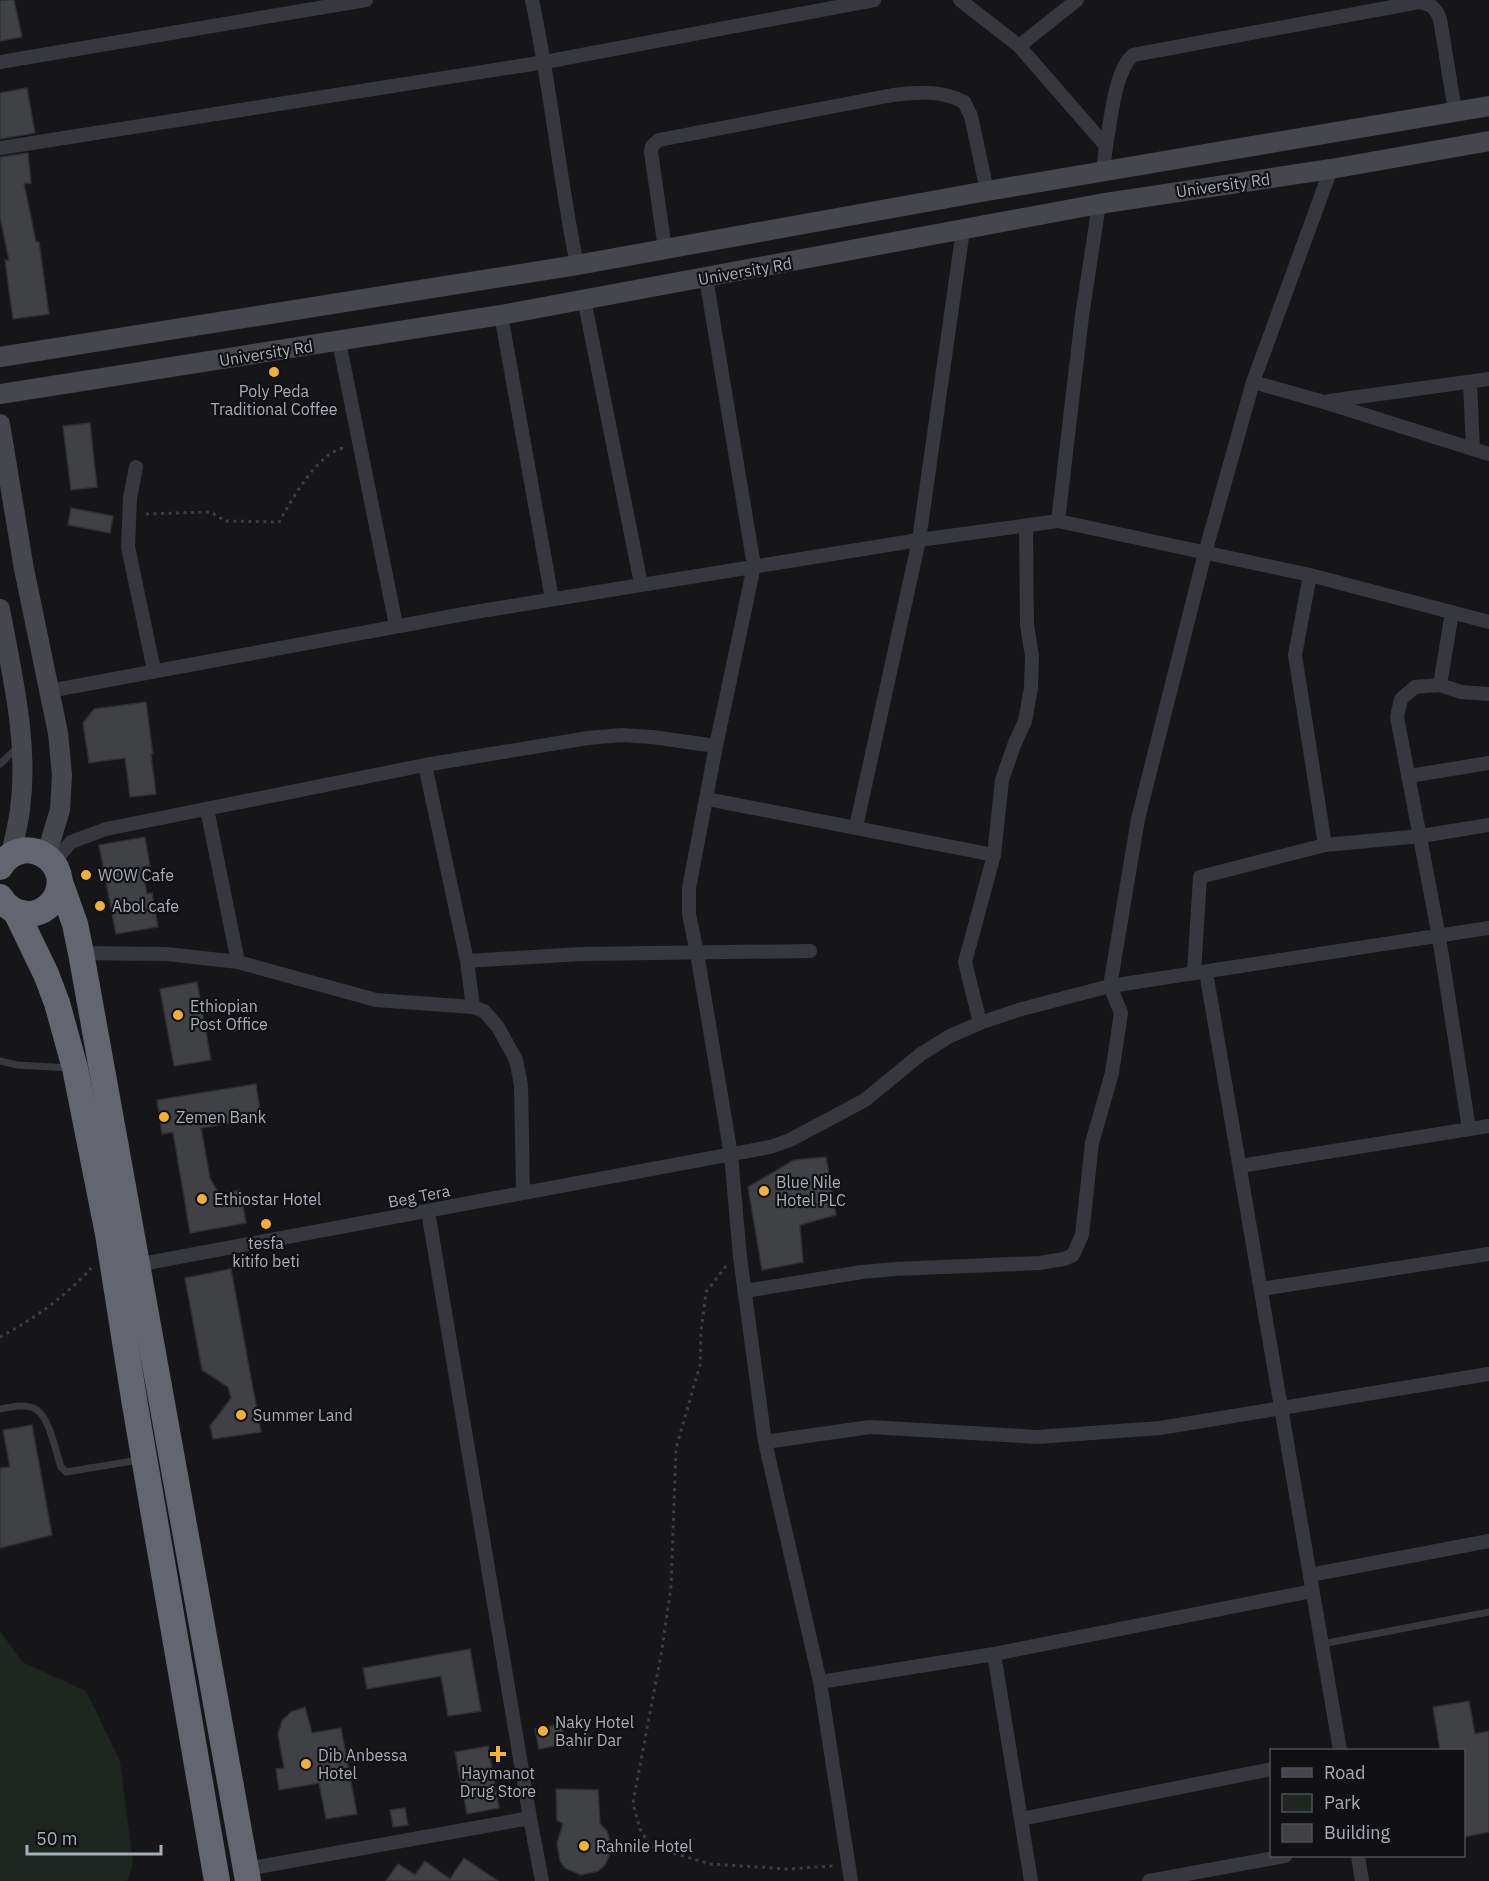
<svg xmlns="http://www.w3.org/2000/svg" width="1489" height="1881" viewBox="0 0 1489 1881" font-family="'IBM Plex Sans',sans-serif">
  <rect width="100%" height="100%" fill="#161618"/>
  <polygon fill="#1e261f" points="0,1631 22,1662 86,1691 120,1761 133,1863 127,1881 0,1881"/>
  <g fill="#404145" stroke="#303034" stroke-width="1.5">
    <polygon points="0,0 14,0 22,37 0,41"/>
    <polygon points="27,88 35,133 0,139 0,93"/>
    <polygon points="28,153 31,183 24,184 36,242 39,242 49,314 13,319 5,260 9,260 0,217 0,157"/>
    <polygon points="90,423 97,487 71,490 63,426"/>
    <polygon points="71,508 113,516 110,533 68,525"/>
    <polygon points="146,702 153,754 151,754 156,794 130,797 125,758 89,763 83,723 94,709"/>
    <polygon points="145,837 150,866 142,867 147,894 152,893 158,927 116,934 99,845"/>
    <polygon points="197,982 211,1060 174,1066 160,989"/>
    <polygon points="256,1084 261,1118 201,1128 210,1178 219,1194 240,1190 246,1223 190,1233 173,1132 162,1134 157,1100"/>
    <polygon points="826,1157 836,1215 800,1225 803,1262 762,1270 748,1187 794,1160"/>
    <polygon points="231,1269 261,1432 213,1439 210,1426 231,1398 228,1387 202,1370 185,1278"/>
    <polygon points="32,1425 52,1535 0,1548 0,1468 10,1467 3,1430"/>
    <polygon points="470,1649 481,1711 448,1716 441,1676 367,1689 363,1668"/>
    <polygon points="1469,1701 1475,1734 1489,1731 1489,1832 1464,1837 1464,1750 1440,1750 1433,1707"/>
    <polygon points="305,1707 312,1733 341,1728 357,1814 326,1819 319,1783 279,1790 276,1769 284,1768 278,1734 282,1721 291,1712"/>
    <polygon points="562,1724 565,1744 539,1749 535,1729"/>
    <polygon points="488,1746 499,1808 467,1814 455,1752"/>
    <polygon points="556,1789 598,1790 600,1824 607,1831 612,1849 605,1865 598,1871 581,1875 565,1868 560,1861 557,1843 563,1824 557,1820"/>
    <polygon points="405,1808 408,1825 393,1827 390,1810"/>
    <polygon points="464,1858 498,1881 386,1881 398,1864 415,1875 425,1861 450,1879"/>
  </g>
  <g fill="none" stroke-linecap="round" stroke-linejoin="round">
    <g stroke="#3d3f44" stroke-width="3" stroke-dasharray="3 4.5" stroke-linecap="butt">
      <path d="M146 514 211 512 225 521 279 522C291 501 319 450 345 448"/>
      <polyline points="726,1266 706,1292 701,1331 700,1365 676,1448 671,1587 662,1649 633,1803 640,1829 650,1846 710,1864 789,1869 834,1866"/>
      <path d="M0 1337C34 1319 66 1296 91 1268"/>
    </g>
    <g stroke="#37383d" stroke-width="7">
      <polyline points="0,764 18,747"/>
      <polyline points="0,1061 17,1065 69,1068"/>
      <path d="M0 1409C11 1407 27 1403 37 1410 50 1419 56 1453 61 1467L66 1472 139 1460"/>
      <polyline points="1322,1644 1489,1612"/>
    </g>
    <g stroke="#37383d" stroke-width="14">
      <path d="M532 0C551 88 559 177 577 265"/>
      <polyline points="960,0 1019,46 1106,146 1103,171"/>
      <polyline points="1019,46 1077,0"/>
      <polyline points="0,62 366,0"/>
      <path d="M1106 146C1111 121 1114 72 1133 55L1419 2C1431 4 1435 7 1440 19L1455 111"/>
      <polyline points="0,148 545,62 874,0"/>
      <path d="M665 249 651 152 652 146 659 140 893 95C919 92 941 90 964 102L971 116 987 191"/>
      <polyline points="706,278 754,566 716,746 689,888 689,914 697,953 731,1155 740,1257 765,1442 820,1682 851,1881"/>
      <polyline points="584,299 641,584"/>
      <polyline points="501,315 552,599"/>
      <polyline points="339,342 396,625"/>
      <polyline points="1253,382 1324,402 1489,454"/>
      <polyline points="1470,383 1473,449"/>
      <polyline points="1329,401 1489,379"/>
      <polyline points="136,467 130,498 128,547 154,670"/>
      <polyline points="1058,521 1082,316 1099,204"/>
      <polyline points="1310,575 1295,655 1325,845"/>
      <polyline points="1440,685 1452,612"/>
      <polyline points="49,691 475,612 919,540 1058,521 1310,575 1489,622"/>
      <polyline points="425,765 467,961 473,1007"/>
      <polyline points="1409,776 1489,763"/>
      <polyline points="707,799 994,855"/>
      <polyline points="207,809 238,962"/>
      <polyline points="856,827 919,540 963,230"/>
      <polyline points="53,863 71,842 106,829 425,765 588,738 622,735 652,737 716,746"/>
      <polyline points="81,953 167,954 238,962 376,1000 473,1007 484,1011 498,1027 516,1060 521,1085 523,1191"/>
      <polyline points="467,961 581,954 810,951"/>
      <polyline points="1206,972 1340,1750"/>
      <polyline points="1194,973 1200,877 1325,845 1421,836 1489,825"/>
      <polyline points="980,1023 965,962 994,855 1002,780 1015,743 1025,721 1031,688 1032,656 1027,625 1026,526"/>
      <polyline points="1469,1129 1439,937 1397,717 1401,699 1415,687 1440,685 1461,692 1489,694"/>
      <polyline points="1240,1166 1489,1126"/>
      <polyline points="428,1211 530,1818 542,1881"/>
      <polyline points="131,1266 770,1147 790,1140 865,1100 921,1054 950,1036 980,1023 1018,1010 1110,986 1489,928"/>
      <polyline points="1261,1289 1489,1254"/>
      <polyline points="745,1291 862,1272 895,1269 1039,1263 1064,1259 1073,1255 1082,1235 1092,1143 1112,1073 1121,1013 1110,986 1138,819 1205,553 1253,382 1331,169"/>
      <polyline points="765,1442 870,1427 1037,1437 1160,1428 1489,1374"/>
      <polyline points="1310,1575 1489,1541"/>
      <polyline points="994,1654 1031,1881"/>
      <polyline points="820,1682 994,1654 1312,1591"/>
      <polyline points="1021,1819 1272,1769"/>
      <polyline points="1358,1856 1362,1881"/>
      <polyline points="246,1869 530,1818"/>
      <polyline points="1149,1881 1285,1856"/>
    </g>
    <g stroke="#45474d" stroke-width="20">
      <polyline points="0,357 577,265 987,191 1489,106"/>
      <polyline points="0,394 501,315 1099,204 1331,169 1489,141"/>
      <polyline points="0,424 24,569 58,733 62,775 60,810 46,856"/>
      <path d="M0 609C12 675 29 742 20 810 18 825 14 840 11 855"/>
    </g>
    <g stroke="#63666e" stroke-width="26">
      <path d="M0 867C23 829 77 863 54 900 48 908 40 913 31 914 18 915 7 908 0 897"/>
      <polyline points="60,882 75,924 81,953 248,1881"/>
      <polyline points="16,912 46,974 57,1003 75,1068 108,1234 135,1405 217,1881"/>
    </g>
  </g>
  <g fill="#f2b134" stroke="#111113" stroke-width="2">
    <circle cx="274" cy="372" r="6"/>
    <circle cx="86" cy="875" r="6"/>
    <circle cx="100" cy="906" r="6"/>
    <circle cx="178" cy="1015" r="6"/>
    <circle cx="164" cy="1117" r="6"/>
    <circle cx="764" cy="1191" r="6"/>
    <circle cx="202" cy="1199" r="6"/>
    <circle cx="266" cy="1224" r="6"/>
    <circle cx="241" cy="1415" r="6"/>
    <circle cx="543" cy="1731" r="6"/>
    <path d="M495 1745h6v6h6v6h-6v6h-6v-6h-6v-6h6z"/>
    <circle cx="306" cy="1764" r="6"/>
    <circle cx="584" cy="1846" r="6"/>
  </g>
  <g text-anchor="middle" stroke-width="4.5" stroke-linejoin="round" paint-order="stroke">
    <g font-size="16" fill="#a8adb8" stroke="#111113">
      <text transform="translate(1223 185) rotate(-8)" y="6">University Rd</text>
      <text transform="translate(745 271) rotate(-10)" y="6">University Rd</text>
      <text transform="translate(266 353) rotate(-9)" y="6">University Rd</text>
      <text transform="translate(419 1196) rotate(-11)" y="6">Beg Tera</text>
    </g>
    <g font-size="16" fill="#a8adb8" stroke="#111113" text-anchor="start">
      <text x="274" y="397" text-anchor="middle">Poly Peda<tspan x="274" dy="18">Traditional Coffee</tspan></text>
      <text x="98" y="881">WOW Cafe</text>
      <text x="112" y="912">Abol cafe</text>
      <text x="190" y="1012">Ethiopian<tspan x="190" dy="18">Post Office</tspan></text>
      <text x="176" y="1123">Zemen Bank</text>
      <text x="776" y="1188">Blue Nile<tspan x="776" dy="18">Hotel PLC</tspan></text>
      <text x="214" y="1205">Ethiostar Hotel</text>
      <text x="266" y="1249" text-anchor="middle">tesfa<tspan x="266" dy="18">kitifo beti</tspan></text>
      <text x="253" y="1421">Summer Land</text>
      <text x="555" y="1728">Naky Hotel<tspan x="555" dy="18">Bahir Dar</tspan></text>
      <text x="318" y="1761">Dib Anbessa<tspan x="318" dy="18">Hotel</tspan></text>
      <text x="498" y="1779" text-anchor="middle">Haymanot<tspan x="498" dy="18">Drug Store</tspan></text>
      <text x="596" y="1852">Rahnile Hotel</text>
    </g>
  </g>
  <rect x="1270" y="1749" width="195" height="108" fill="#111113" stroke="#4d4f55" stroke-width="1.5"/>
  <rect x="1282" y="1768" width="30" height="9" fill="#45474d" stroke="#4d4f55" stroke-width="1.5"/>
  <text x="1324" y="1779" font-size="18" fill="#a8adb8">Road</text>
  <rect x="1282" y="1794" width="30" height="18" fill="#1e261f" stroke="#4d4f55" stroke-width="1.5"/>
  <text x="1324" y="1809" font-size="18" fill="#a8adb8">Park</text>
  <rect x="1282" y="1824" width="30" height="18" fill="#404145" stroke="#4d4f55" stroke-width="1.5"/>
  <text x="1324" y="1839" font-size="18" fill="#a8adb8">Building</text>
  <path d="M27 1845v9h134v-9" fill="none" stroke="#a8adb8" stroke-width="3"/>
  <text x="36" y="1845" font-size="18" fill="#a8adb8" stroke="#111113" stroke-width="4.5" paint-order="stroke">50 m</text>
</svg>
